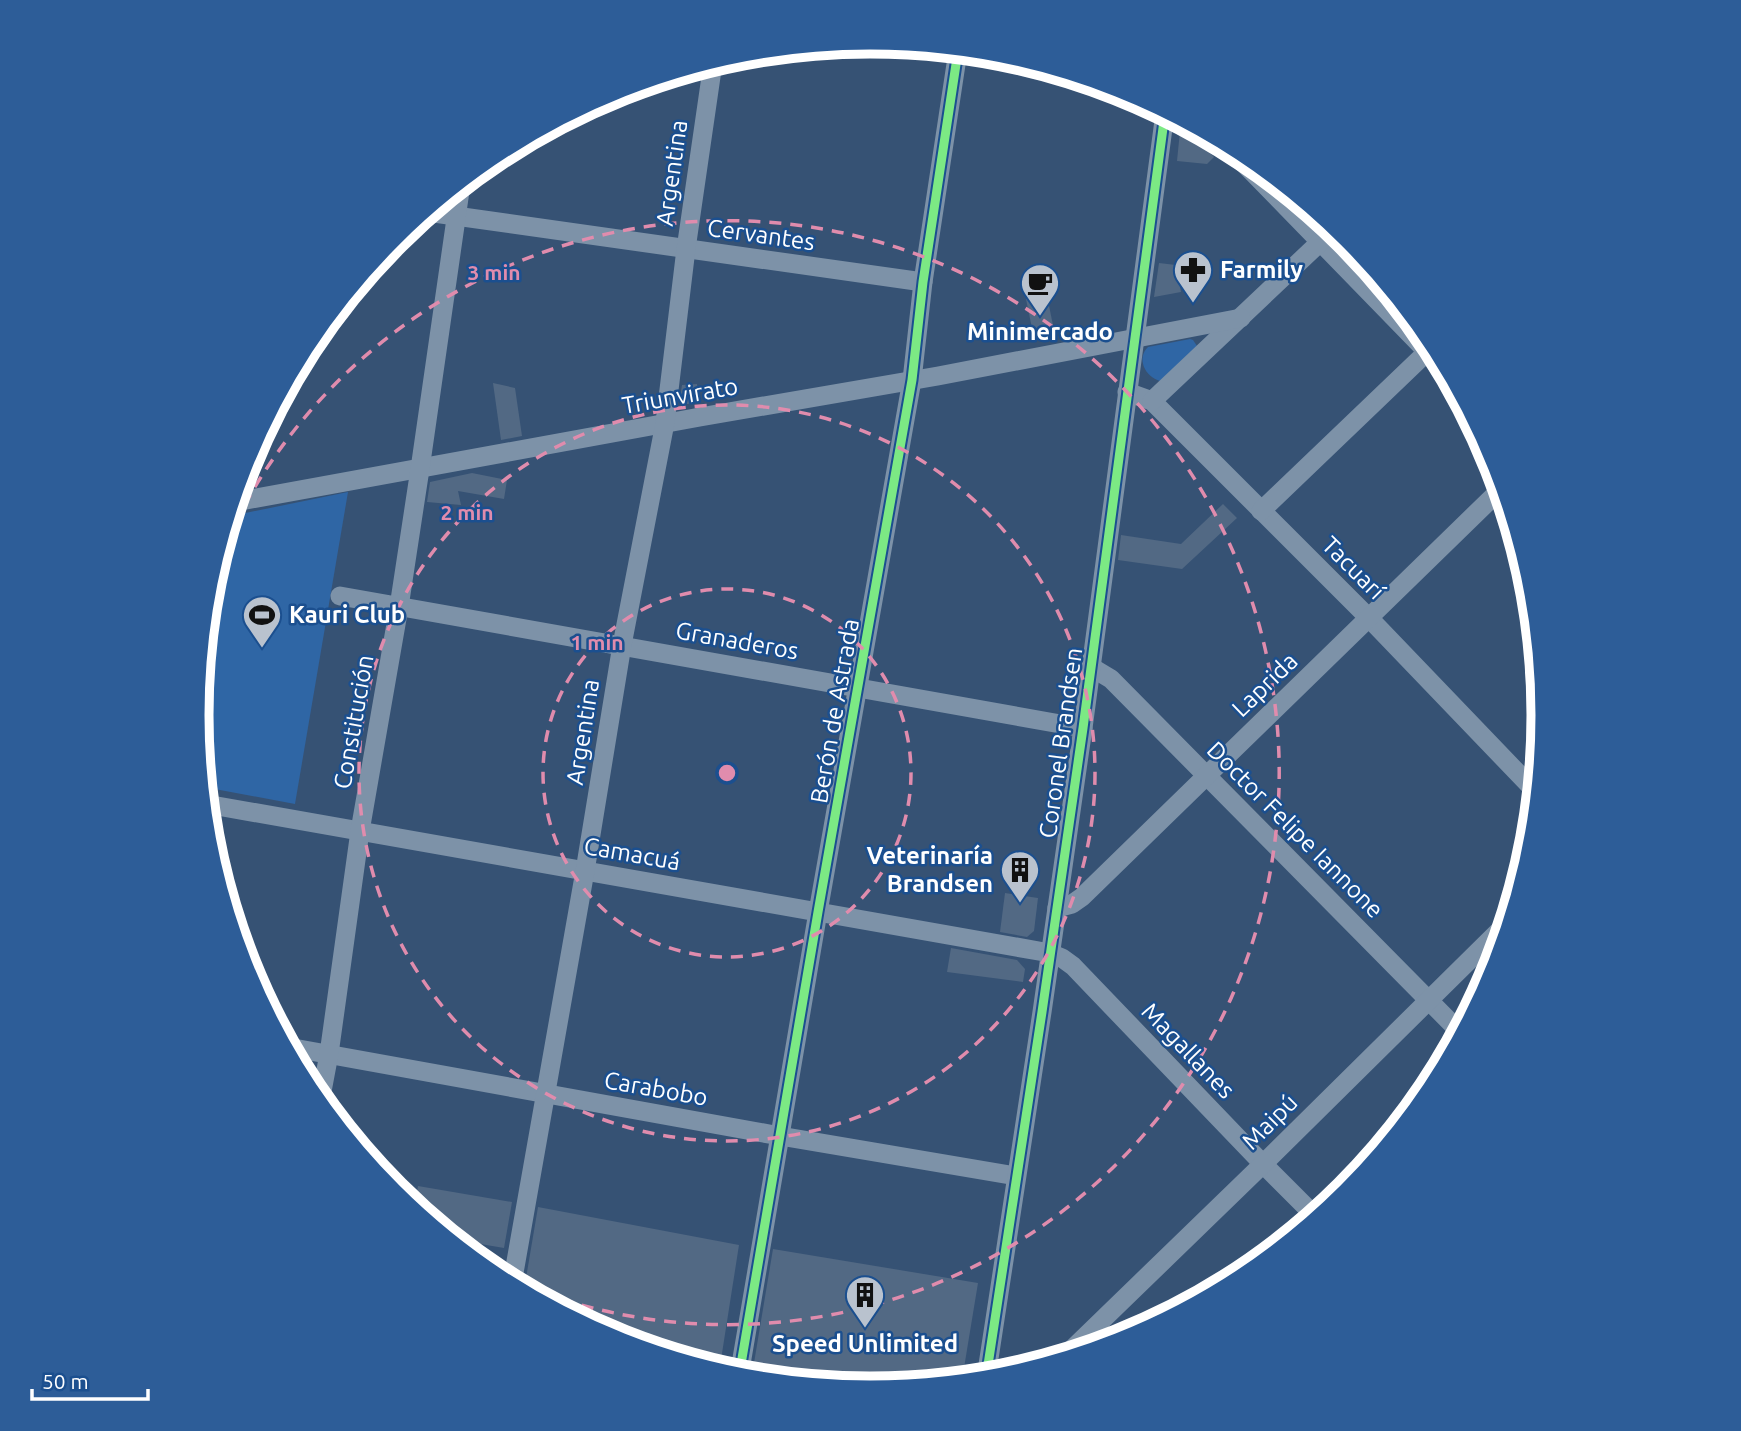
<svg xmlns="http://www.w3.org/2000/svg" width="1741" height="1431" viewBox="0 0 1741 1431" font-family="Ubuntu,sans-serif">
  <rect width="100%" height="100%" fill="#365274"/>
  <g fill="#2f66a5">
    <path d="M1190 339 1193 340 1197 346 1160 381C1145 377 1136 358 1148 347Z"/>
    <polygon points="348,492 295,804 204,787 197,715 210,584 231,516"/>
  </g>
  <g fill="#526984">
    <polygon points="1187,129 1214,157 1207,164 1177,161 1180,131"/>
    <polygon points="1159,263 1176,265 1181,292 1154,297"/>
    <polygon points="1047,296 1055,335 1034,338 1026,299"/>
    <polygon points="493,383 515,388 522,436 501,440"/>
    <polygon points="697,384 699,402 687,404 680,398 682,385"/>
    <polygon points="472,473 507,480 504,499 458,491 461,505 427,502 430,482"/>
    <polygon points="1223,504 1237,518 1182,569 1118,560 1121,535 1181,544"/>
    <polygon points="1005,893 1038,898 1034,931 1027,937 1000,932"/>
    <polygon points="951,948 1017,960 1025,969 1023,982 947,972"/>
    <polygon points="418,1186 512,1202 504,1248 451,1239 414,1208"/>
    <polygon points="538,1207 739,1245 720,1366 691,1361 612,1338 524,1290"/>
    <polygon points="773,1249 978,1283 962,1380 871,1389 810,1383 752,1375"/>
  </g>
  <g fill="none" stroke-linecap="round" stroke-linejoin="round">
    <g stroke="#7d92a8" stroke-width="19">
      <polyline points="949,50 1016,59"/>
      <polyline points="1226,145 1447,372"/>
      <polyline points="427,212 923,282"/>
      <polyline points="1127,392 1152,401 1369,618 1536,792"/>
      <polyline points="1152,401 1334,229"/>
      <polyline points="235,502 700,417 938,376 1241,318"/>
      <polyline points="1261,511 1427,352"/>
      <polyline points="340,596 1083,728"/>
      <polyline points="1091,667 1111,679 1461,1033"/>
      <polyline points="206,804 1050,953 1062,958 1073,966 1263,1164 1316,1217"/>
      <polyline points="1057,908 1072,904 1082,897 1502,488"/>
      <polyline points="288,1047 780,1136 1016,1176"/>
      <polyline points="320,1102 329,1054 360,831 399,607 420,469 461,184"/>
      <polyline points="512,1284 585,871 622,645 665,423 686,249 713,63"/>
      <polyline points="1064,1357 1263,1164 1509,921"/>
      <polyline points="739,1376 818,912 912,380 923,282 958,51"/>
      <polyline points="986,1378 1042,1012 1083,728 1165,113"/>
    </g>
    <g stroke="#1b4f8f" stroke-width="13">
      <g id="cycleway">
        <polyline points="739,1376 818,912 912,380 923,282 958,51"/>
        <polyline points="986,1378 1042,1012 1083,728 1165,113"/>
      </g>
    </g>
    <use href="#cycleway" stroke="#7ce984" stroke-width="9"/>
  </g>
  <g fill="none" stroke="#e08cad" stroke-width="3.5" stroke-dasharray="12 9">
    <circle cx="727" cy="773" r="184"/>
    <circle cx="727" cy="773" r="368"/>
    <path d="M217 562A552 552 0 1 1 494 1273"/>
  </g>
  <defs>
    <g id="pharmacy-pin" transform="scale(2.0125)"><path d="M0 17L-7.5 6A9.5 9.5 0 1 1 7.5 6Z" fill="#b9c2ce" stroke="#1b4f8f"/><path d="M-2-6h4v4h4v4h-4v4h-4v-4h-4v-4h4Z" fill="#111"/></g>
    <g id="cafe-pin" transform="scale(2.0125)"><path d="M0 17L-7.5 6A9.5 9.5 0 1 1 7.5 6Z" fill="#b9c2ce" stroke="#1b4f8f"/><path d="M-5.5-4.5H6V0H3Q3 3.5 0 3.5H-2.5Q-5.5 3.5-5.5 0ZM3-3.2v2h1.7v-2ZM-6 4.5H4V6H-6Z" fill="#111"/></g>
    <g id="stadium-pin" transform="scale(2.0125)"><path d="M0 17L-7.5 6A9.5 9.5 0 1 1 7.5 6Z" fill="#b9c2ce" stroke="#1b4f8f"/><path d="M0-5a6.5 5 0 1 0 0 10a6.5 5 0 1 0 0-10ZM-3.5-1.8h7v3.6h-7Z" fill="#111"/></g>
    <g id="building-pin" transform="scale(2.0125)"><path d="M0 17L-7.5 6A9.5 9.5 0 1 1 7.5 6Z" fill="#b9c2ce" stroke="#1b4f8f"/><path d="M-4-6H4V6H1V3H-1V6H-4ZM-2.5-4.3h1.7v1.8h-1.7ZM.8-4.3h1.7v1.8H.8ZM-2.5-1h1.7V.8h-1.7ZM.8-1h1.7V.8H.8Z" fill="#111"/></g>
  </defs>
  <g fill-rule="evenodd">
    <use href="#pharmacy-pin" x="1193" y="270"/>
    <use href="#cafe-pin" x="1040" y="283"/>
    <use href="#stadium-pin" x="262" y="615"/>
    <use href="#building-pin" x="1020" y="870"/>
    <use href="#building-pin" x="865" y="1295"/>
  </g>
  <g text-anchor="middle" stroke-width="5" stroke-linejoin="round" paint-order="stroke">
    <g font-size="24" fill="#fff" stroke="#1b4f8f">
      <text transform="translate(672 173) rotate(-82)" y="8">Argentina</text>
      <text transform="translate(761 235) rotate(8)" y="8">Cervantes</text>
      <text transform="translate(680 396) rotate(-10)" y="8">Triunvirato</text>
      <text transform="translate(1353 568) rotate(45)" y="8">Tacuarí</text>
      <text transform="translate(737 641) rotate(10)" y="8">Granaderos</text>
      <text transform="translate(1265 685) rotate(-44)" y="8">Laprida</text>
      <text transform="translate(835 711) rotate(-80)" y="8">Berón de Astrada</text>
      <text transform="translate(354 722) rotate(-80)" y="8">Constitución</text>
      <text transform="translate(583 732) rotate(-81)" y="8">Argentina</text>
      <text transform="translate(1061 743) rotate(-82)" y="8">Coronel Brandsen</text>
      <text transform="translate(1295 830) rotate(45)" y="8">Doctor Felipe Iannone</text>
      <text transform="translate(632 854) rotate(10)" y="8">Camacuá</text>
      <text transform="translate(1188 1051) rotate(46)" y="8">Magallanes</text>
      <text transform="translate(656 1089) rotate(10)" y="8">Carabobo</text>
      <text transform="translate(1270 1122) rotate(-45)" y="8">Maipú</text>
    </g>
    <g font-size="24" font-weight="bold" fill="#fff" stroke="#1b4f8f" text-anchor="start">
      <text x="1220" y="278">Farmily</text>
      <text x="1040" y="340" text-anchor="middle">Minimercado</text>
      <text x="289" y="623">Kauri Club</text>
      <text x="993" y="864" text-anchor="end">Veterinaría<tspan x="993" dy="28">Brandsen</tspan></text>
      <text x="865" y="1352" text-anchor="middle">Speed Unlimited</text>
    </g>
  </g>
  <path d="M0 0H1741V1431H0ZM209 715a661 661 0 1 1 1322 0a661 661 0 1 1-1322 0Z" fill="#2d5d98" fill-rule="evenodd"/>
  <path fill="none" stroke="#fff" stroke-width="9" d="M209 715a661 661 0 1 1 1322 0a661 661 0 1 1-1322 0Z"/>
  <circle cx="727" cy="773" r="10" fill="#e08cad" stroke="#1b4f8f" stroke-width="3.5"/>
  <g font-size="21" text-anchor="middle" font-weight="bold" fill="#e08cad" stroke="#1b4f8f" stroke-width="5" stroke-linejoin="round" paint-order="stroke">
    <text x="494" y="280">3 min</text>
    <text x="467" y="520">2 min</text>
    <text x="597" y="650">1 min</text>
  </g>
  <path d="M32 1389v10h116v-10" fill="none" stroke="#ffffff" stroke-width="3.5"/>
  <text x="42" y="1389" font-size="21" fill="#ffffff" stroke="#1b4f8f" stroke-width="5" paint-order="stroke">50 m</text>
</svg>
